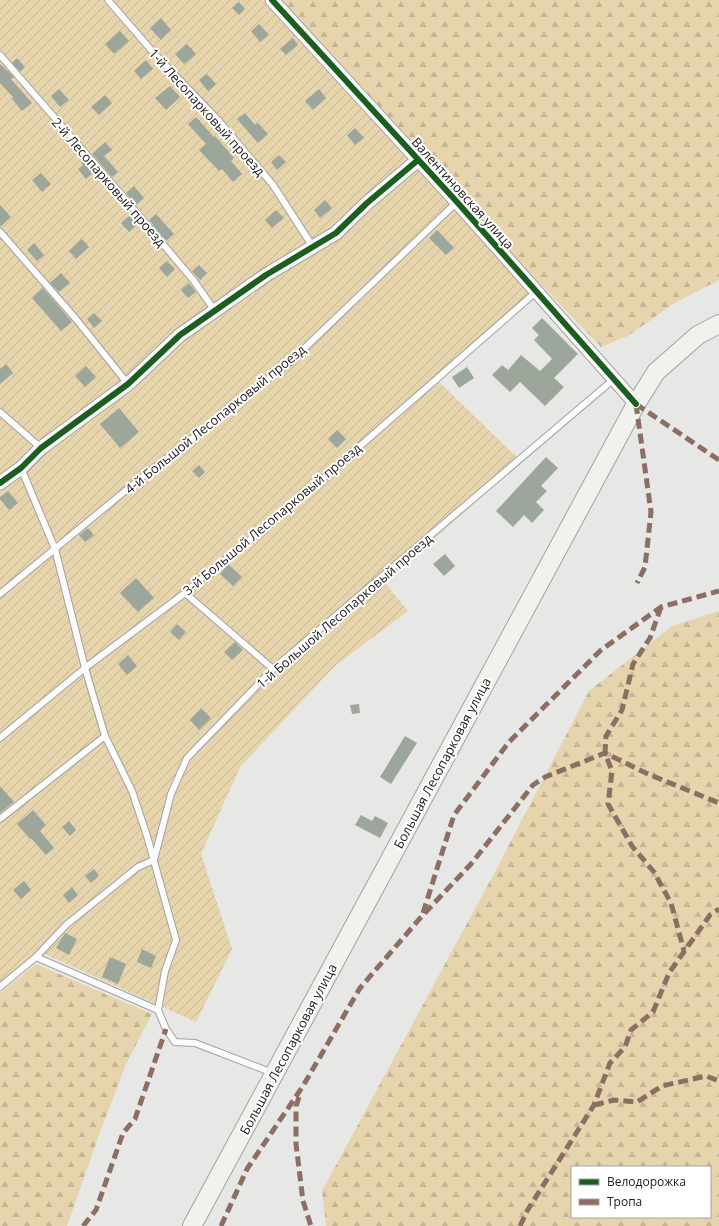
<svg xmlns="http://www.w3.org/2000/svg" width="719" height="1226" viewBox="0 0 719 1226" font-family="'Open Sans',sans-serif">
  <defs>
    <pattern id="forest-firs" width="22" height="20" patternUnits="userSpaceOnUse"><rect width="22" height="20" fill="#e6d4ad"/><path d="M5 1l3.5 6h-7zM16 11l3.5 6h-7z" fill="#c5b594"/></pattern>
    <pattern id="garden-furrows" width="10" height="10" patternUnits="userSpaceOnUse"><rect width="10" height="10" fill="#e6d4ad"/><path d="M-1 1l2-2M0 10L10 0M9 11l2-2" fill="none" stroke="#c5b594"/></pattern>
  </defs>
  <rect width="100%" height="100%" fill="#e7e8e6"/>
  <g fill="url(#forest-firs)" fill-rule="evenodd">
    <polygon points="275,0 719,0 719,280 673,304 628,336 601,347 374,111"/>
    <path d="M719 611V1226H326L322 1191 497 868 589 691 672 626ZM572 1167H710V1217H572Z"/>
    <polygon points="36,964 152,1014 126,1064 98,1138 67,1226 0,1226 0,993"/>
  </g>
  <polygon fill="url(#garden-furrows)" points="0,0 280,0 531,297 437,380 521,461 385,583 408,611 335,666 240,767 201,854 232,949 196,1022 40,952 0,984"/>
  <g fill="#9da69b">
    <polygon points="239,2 245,9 239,15 232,8"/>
    <polygon points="161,18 171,30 161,40 150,28"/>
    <polygon points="259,24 269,35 260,42 251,31"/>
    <polygon points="120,31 129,41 114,54 105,44"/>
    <polygon points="293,38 298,45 286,55 280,49"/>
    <polygon points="187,44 196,54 184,64 175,54"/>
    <polygon points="17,58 25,67 20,72 12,63"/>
    <polygon points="146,60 153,69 141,79 134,71"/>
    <polygon points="0,64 14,77 11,79 32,103 22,111 12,99 13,97 0,83"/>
    <polygon points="207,74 216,84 208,91 199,80"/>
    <polygon points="170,86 180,97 166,110 155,98"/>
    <polygon points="59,89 69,100 60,107 51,96"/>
    <polygon points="319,89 326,98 313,110 305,101"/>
    <polygon points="105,95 112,103 99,115 91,107"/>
    <polygon points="245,113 255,125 258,123 268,134 258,143 237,119"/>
    <polygon points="196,117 214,137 215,136 234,158 231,161 242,174 233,182 222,169 219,171 199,150 206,144 188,124"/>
    <polygon points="355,128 364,138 355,145 347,135"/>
    <polygon points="105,142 112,150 104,156 118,172 112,177 92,154"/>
    <polygon points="279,155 286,162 277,170 271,162"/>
    <polygon points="85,160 95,171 86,179 78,169 83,165 81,163"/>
    <polygon points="41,173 51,184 42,192 32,180"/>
    <polygon points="134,186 144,198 136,205 126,193"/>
    <polygon points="325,200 332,208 320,218 314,210"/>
    <polygon points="0,205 11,217 0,227"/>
    <polygon points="276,210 284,218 272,228 265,220"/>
    <polygon points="131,214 139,223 129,232 121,223"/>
    <polygon points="156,214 174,234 166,241 149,220"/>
    <polygon points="437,230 454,248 446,255 429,238"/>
    <polygon points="82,239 89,247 76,259 69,251"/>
    <polygon points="34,243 44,255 37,261 27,250"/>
    <polygon points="167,261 175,269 167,277 159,268"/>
    <polygon points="199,265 207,273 200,280 192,271"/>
    <polygon points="61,273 70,283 59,292 50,283"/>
    <polygon points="189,283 196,292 188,298 181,290"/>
    <polygon points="43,288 72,322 61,331 32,298"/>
    <polygon points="94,313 102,321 94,328 87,319"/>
    <polygon points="542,318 578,354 554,378 564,387 545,406 520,382 510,392 492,375 502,365 508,370 521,355 540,371 552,359 534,340 539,335 532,328"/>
    <polygon points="6,364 13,373 0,384 0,369"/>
    <polygon points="86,366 96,377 85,387 75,376"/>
    <polygon points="467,367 474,378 459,388 452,377"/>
    <polygon points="119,408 139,432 120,448 100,424"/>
    <polygon points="337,430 346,439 337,448 328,439"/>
    <polygon points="546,457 558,468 541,486 547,491 536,502 544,510 532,523 524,515 513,527 496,511"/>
    <polygon points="199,465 205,472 199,478 192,471"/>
    <polygon points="8,491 18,503 9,510 0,499 0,497"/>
    <polygon points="88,528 94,535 85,542 79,535"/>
    <polygon points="445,554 455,566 444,576 433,564"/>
    <polygon points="228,564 242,577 233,586 220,574"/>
    <polygon points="136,578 154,598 138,612 120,593"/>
    <polygon points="177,624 186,632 179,640 170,632"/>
    <polygon points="235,642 243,650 232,660 224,652"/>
    <polygon points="128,655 137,666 127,675 118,664"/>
    <polygon points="359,704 360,713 352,714 350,705"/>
    <polygon points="201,708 211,718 199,730 190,720"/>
    <polygon points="405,736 417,743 391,784 380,777"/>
    <polygon points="0,786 14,802 0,813"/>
    <polygon points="33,810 46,825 40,831 54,848 46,855 31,838 30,839 17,824"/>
    <polygon points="361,815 372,821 375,816 388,823 380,838 355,825"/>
    <polygon points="69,821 76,830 70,836 62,827"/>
    <polygon points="94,869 99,876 91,883 85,876"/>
    <polygon points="24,881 31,890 21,899 13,890"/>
    <polygon points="72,887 78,895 69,903 63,895"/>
    <polygon points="65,933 77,939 69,955 56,948"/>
    <polygon points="142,949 156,956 151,968 137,962"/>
    <polygon points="110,957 126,964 118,984 102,977"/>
  </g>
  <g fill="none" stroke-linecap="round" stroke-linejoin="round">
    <g stroke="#a1a1a0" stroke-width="8">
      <g id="lane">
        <polyline points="108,0 153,52 219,121 273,185 313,247"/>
        <polyline points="0,55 120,193 194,281 215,311"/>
        <polyline points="0,232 76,319 128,384"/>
        <polyline points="0,412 41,448"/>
        <polyline points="21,468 55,549 85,668 105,736 132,791 147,836 176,940 165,971 158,1010 166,1029 175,1042 195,1043 273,1073"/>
        <polyline points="185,593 273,669"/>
        <polyline points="0,594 136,482 290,362 457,202"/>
        <polyline points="0,738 85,668 185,593 208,573 288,509 537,291"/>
        <polyline points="0,819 105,736"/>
        <polyline points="36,957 158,1010"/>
        <polyline points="0,987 36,957 66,925 138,867 154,860 171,794 187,758 273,669 614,379"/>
      </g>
    </g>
    <g stroke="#a1a1a0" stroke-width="15">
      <g id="street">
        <polyline points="272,0 457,202 636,404"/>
        <polyline points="0,483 21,468 41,448 128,384 180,335 266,275 336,233 367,203 418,160"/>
      </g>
    </g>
    <g stroke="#a1a1a0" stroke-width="20">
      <polyline id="secondary" points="192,1226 636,404 656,372 698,335 719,324"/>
    </g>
    <use href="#lane" stroke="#fbfcfb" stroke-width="6"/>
    <use href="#street" stroke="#fbfcfb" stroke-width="13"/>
    <use href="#secondary" stroke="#f1f1ee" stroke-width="18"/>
    <g stroke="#8d6e63" stroke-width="5" stroke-dasharray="10 5" stroke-linecap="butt">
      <polyline points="636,404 651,512 645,567 637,583"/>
      <polyline points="636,404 719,460"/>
      <polyline points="661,607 650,638 633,664 622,710 606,736 605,753 612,771 608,804 632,846 654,872 671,903 684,951"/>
      <polyline points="423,913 454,815 509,742 601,650 661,607 719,591"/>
      <polyline points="299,1097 296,1106 296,1144 303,1201 311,1226"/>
      <polyline points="594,1105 614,1100 637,1102 662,1086 706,1076 719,1081"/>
      <polyline points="83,1226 96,1210 123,1133 135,1119 166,1029"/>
      <polyline points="221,1226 247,1169 303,1086 360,988 422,916 471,864 533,785 545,777 605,753 648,774 719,803"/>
      <polyline points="520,1226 527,1211 594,1105 610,1063 625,1047 631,1030 653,1012 669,973 710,915 719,909"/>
    </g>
    <g stroke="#fff" stroke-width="8">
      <g id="cycleway">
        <polyline points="272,0 457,202 636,404"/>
        <polyline points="0,483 21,468 41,448 128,384 180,335 266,275 336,233 367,203 418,160"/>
      </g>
    </g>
    <use href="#cycleway" stroke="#1b5e20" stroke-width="6"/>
  </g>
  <g text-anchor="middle" stroke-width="4" stroke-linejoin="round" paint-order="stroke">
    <g font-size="13" fill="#1a1b19" stroke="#fff">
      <text transform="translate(207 112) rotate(48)" y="5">1-й Лесопарковый проезд</text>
      <text transform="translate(109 182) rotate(49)" y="5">2-й Лесопарковый проезд</text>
      <text transform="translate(463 193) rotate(48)" y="5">Валентиновская улица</text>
      <text transform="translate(215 419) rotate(-39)" y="5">4-й Большой Лесопарковый проезд</text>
      <text transform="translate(272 519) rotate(-40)" y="5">3-й Большой Лесопарковый проезд</text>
      <text transform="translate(344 611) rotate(-41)" y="5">1-й Большой Лесопарковый проезд</text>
      <text transform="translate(442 763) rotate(-62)" y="5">Большая Лесопарковая улица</text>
      <text transform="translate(288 1049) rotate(-62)" y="5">Большая Лесопарковая улица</text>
    </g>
  </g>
  <rect x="571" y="1166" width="140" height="52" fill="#ffffff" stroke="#a3a4a3"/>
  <rect x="579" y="1179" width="20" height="6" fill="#1b5e20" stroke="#a3a4a3"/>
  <text x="607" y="1186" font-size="12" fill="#1a1b19">Велодорожка</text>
  <rect x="579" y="1199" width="20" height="6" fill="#8d6e63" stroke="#a3a4a3"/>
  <text x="607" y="1206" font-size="12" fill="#1a1b19">Тропа</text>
</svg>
